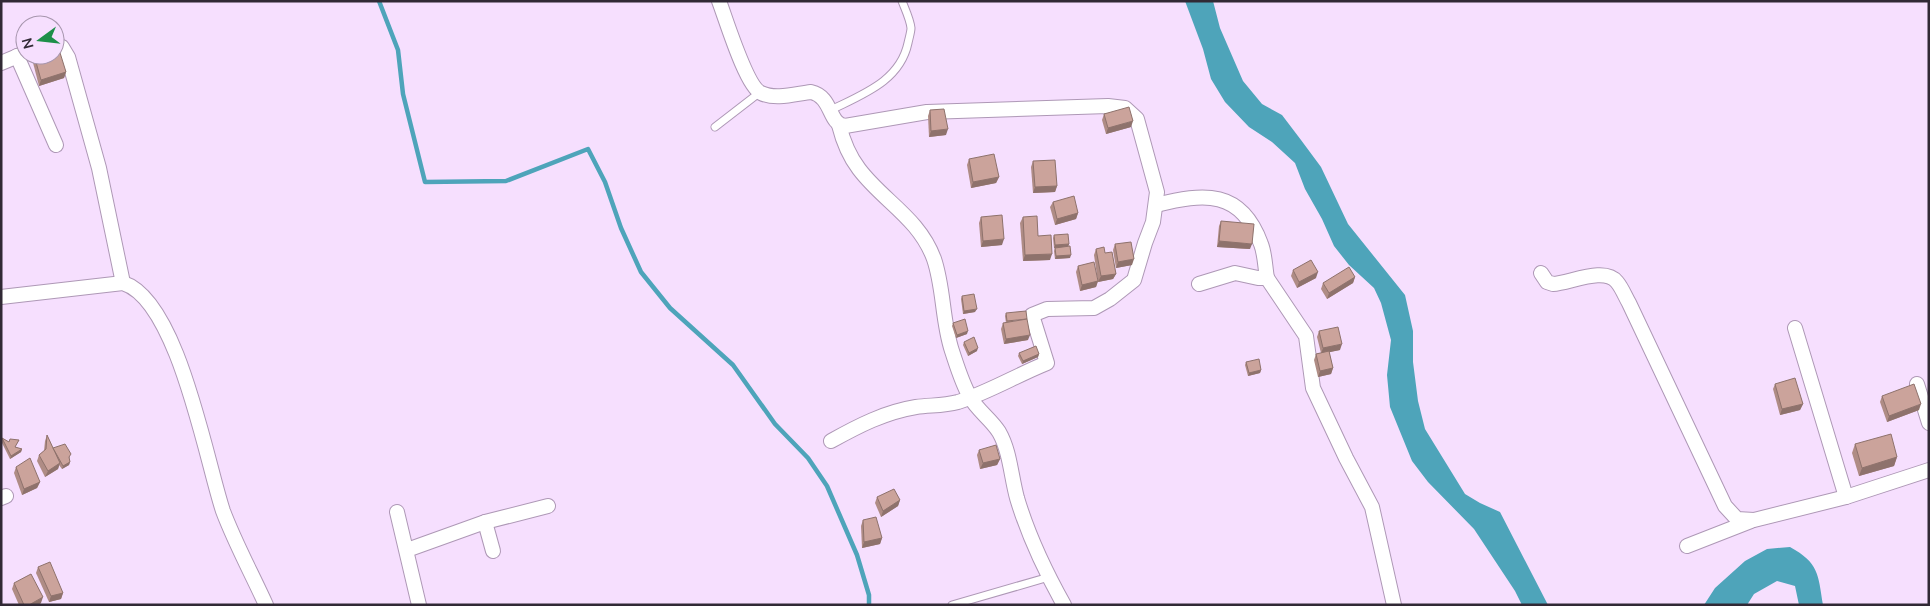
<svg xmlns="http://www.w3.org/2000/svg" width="1930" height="606" viewBox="0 0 1930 606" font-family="Mulish,sans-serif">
  <rect width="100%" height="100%" fill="#f6dffe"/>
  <g fill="#4ea4ba">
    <polygon points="1185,1 1213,1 1220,28 1243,81 1262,104 1282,115 1301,140 1321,167 1348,224 1405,295 1413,331 1413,362 1418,401 1425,429 1465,494 1480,503 1500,512 1548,605 1522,605 1515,591 1474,529 1428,482 1412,461 1390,407 1387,375 1391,340 1381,303 1374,288 1349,265 1334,246 1322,219 1305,189 1295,163 1272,142 1249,127 1225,102 1211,79 1203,49"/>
    <path d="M1790 547C1819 563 1818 574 1823 605H1799L1795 586 1777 581 1754 594 1747 605H1704L1715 588 1745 561 1767 549Z"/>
  </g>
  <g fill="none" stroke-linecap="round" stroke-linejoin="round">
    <polyline stroke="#4ea4ba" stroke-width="4.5" points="379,1 398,50 403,94 425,182 506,181 588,149 605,182 621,228 641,272 670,308 733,365 775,424 808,458 827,486 857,555 869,595 869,605"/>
    <g stroke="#ae98b6" stroke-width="9">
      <g id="service">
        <path d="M831 110C863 94 900 81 908 43 909 38 911 32 911 28 910 19 905 9 902 1"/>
        <polyline points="715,127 759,93"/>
        <polyline points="952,605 1049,577"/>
      </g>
    </g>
    <g stroke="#ae98b6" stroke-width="16">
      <g id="minor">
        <path d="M719 1C726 19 746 86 761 93 775 100 795 94 811 92 833 97 828 124 845 126L927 112 1108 106 1125 108 1137 119 1157 192 1153 222 1145 243 1134 280 1110 299 1094 308 1047 309 1032 315 1047 363C1017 375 989 392 958 402 943 406 931 405 916 407 885 412 858 426 831 441"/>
        <polyline points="55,45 62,47 68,57 99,168 123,283"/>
        <polyline points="17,56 56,145"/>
        <polyline points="1,63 25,53"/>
        <path d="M839 125C843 141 849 156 859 169 883 201 919 218 934 259 944 288 942 321 952 351 957 366 962 383 970 397 977 410 991 419 999 432 1010 451 1011 476 1017 498 1028 535 1045 571 1064 605"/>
        <path d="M1156 205C1204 193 1241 189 1261 244 1265 254 1265 267 1267 278"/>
        <path d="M1541 273 1547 282 1553 284C1570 283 1605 266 1617 282 1622 288 1625 296 1629 303L1725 506 1737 519 1754 520 1846 497"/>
        <polyline points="1199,284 1235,273 1258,278 1267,278 1306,336 1313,388 1346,458 1372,507 1394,605"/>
        <path d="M1 297 123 283C178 300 206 460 223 511 235 543 252 574 266 605"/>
        <polyline points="1795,328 1846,497 1929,470"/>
        <polyline points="1917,384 1929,423"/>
        <polyline points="1,498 6,496"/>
        <polyline points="397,512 419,605"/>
        <polyline points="485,522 493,551"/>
        <polyline points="1687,546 1751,521"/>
        <polyline points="407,550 485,522 548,506"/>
      </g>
    </g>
    <use href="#service" stroke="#fff" stroke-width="7"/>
    <use href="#minor" stroke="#fff" stroke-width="14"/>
  </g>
  <g fill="#af8c85">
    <polygon points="31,55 55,55 66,72 64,78 39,86"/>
    <polygon points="930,110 946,135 929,137 928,116"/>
    <polygon points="1104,114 1131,127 1106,134 1102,120"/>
    <polygon points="969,159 999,177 996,183 971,188 967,165"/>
    <polygon points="1033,161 1057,186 1055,192 1033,193 1031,167"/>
    <polygon points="1053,202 1078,213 1076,219 1055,225 1050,207"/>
    <polygon points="981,217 1002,245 981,247 979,223"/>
    <polygon points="1023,217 1038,236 1050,260 1023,261 1020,223"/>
    <polygon points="1221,221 1250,249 1217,247 1219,226"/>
    <polygon points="1054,235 1069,244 1068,247 1070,258 1055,259 1054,251 1055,248 1054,248 1053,238"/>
    <polygon points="1115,244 1132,265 1116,268 1113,250"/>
    <polygon points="1096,249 1105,253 1116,274 1113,279 1098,282 1094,255"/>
    <polygon points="1078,266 1098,281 1096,287 1080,291 1076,272"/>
    <polygon points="1293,270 1316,278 1297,288 1291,276"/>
    <polygon points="1355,277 1353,283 1327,299 1321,289 1323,283"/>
    <polygon points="962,296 975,312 963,314 961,299"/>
    <polygon points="1006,313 1028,340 1004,344 1001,329 1003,323 1006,323 1005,316"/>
    <polygon points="953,323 967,334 956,338 952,326"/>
    <polygon points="1319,331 1340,350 1329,352 1333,368 1331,374 1318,377 1314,360 1316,354 1321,353 1317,337"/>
    <polygon points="964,342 977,351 968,356 963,345"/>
    <polygon points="1019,353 1039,354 1038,357 1022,364 1018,356"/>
    <polygon points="1246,362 1261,370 1260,373 1248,376 1245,365"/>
    <polygon points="1775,384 1803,404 1800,410 1780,415 1773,389"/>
    <polygon points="1882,396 1919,410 1887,422 1880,402"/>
    <polygon points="47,435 53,448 70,457 69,458 70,462 69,465 62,469 59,465 58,469 45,477 37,461 39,455 44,451 45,441"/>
    <polygon points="2,438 9,442 19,440 15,447 22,449 21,452 10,459 1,441"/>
    <polygon points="1855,444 1897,457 1894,466 1859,476 1852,453"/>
    <polygon points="979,450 1000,459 997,465 980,469 977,455"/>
    <polygon points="16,467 40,482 37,488 22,495 14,473"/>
    <polygon points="877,497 900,500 898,506 881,517 875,503"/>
    <polygon points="863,520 882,538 880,544 862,548 861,526"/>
    <polygon points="38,567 63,593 61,599 49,602 36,573"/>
    <polygon points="14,583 41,603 38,605 19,605 12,589"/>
  </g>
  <g fill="#8e726c">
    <polygon points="66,72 64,78 39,86 41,80"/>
    <polygon points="1133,121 1131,127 1106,134 1108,128"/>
    <polygon points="948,129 946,135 929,137 931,131"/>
    <polygon points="999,177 996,183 971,188 973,182"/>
    <polygon points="1057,186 1055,192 1033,193 1035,187"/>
    <polygon points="1078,213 1076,219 1055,225 1057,219"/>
    <polygon points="1004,239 1002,245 981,247 983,241"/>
    <polygon points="1219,241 1252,244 1250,249 1217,247"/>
    <polygon points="1069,244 1068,247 1054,248 1055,245"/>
    <polygon points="1052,254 1050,260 1023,261 1025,255"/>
    <polygon points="1071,255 1070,258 1055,259 1056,256"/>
    <polygon points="1134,259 1132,265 1116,268 1118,262"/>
    <polygon points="1318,272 1316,278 1297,288 1299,282"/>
    <polygon points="1116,274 1113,279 1098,282 1101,276"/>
    <polygon points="1355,277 1353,283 1327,299 1329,293"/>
    <polygon points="1098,281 1096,287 1080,291 1082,285"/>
    <polygon points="977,309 975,312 963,314 964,311"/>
    <polygon points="968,331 967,334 956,338 957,335"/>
    <polygon points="1030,335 1028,340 1004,344 1006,339"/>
    <polygon points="1342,344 1340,350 1321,354 1323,348"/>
    <polygon points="978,348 977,351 968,356 969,353"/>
    <polygon points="1039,354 1038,357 1022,364 1023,361"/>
    <polygon points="1333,368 1331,374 1318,377 1320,371"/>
    <polygon points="1261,370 1260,373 1248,376 1249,373"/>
    <polygon points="1803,404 1800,410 1780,415 1782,409"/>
    <polygon points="1921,404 1919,410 1887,422 1889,416"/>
    <polygon points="22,449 21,452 10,459 11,456"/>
    <polygon points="1897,457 1894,466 1859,476 1862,468"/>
    <polygon points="1000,459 997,465 980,469 983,463"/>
    <polygon points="70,462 69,465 62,469 63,466"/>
    <polygon points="60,463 58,469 45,477 48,471"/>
    <polygon points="40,482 37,488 22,495 24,489"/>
    <polygon points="900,500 898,506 881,517 883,511"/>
    <polygon points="882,538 880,544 862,548 864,542"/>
    <polygon points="63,593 61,599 49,602 51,596"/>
    <polygon points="43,597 41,603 38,605 29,605"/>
  </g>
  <g fill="#cba39b" stroke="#8e726c">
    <polygon points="55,43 57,43 66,72 41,80 34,55 55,55"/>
    <polygon points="1129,107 1133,121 1108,128 1104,114"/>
    <polygon points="944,109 948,129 931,131 930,110"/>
    <polygon points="994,154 999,177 973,182 969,159"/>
    <polygon points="1055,160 1057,186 1035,187 1033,161"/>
    <polygon points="1074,196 1078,213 1057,219 1053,202"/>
    <polygon points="1002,215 1004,239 983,241 981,217"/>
    <polygon points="1037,216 1038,236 1051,235 1052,254 1025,255 1023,217"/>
    <polygon points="1221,221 1254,224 1252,244 1219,241"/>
    <polygon points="1068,234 1069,244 1055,245 1054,235"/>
    <polygon points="1131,242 1134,259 1118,262 1115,244"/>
    <polygon points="1070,246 1071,255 1056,256 1055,248"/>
    <polygon points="1104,247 1105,253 1112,252 1116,274 1101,276 1096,249"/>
    <polygon points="1311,260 1318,272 1299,282 1293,270"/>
    <polygon points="1094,262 1098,281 1082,285 1078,266"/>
    <polygon points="1349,267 1355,277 1329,293 1323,283"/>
    <polygon points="974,294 977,309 964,311 962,296"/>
    <polygon points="1026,311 1027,319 1007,321 1006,313"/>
    <polygon points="965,319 968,331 957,335 953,323"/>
    <polygon points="1027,319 1030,335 1006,339 1003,323"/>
    <polygon points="1338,327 1342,344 1323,348 1319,331"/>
    <polygon points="974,337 978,348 969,353 964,342"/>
    <polygon points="1036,346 1039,354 1023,361 1019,353"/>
    <polygon points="1329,351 1333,368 1320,371 1316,354"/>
    <polygon points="1259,359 1261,370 1249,373 1246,362"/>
    <polygon points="1795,378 1803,404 1782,409 1775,384"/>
    <polygon points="1914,384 1921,404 1889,416 1882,396"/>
    <polygon points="1891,434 1897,457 1862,468 1855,444"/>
    <polygon points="47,435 60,463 48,471 39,455 46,449"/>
    <polygon points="2,438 9,442 10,439 19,440 15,447 22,449 11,456"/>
    <polygon points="65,444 71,454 69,457 70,462 63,466 53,448"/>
    <polygon points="996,445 1000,459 983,463 979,450"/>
    <polygon points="30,458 40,482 24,489 16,467"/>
    <polygon points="894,489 900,500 883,511 877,497"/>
    <polygon points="876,517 882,538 864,542 863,520"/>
    <polygon points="50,562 63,593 51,596 38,567"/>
    <polygon points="31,574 43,597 29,605 24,605 14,583"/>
  </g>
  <rect width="1930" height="606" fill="none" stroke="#312935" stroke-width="5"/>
  <g transform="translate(40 40) rotate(255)"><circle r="24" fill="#f6dffe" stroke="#a796ae"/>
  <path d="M0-4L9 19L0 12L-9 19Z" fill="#1d8f49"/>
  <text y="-8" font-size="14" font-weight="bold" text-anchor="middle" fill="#312935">N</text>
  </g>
</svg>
